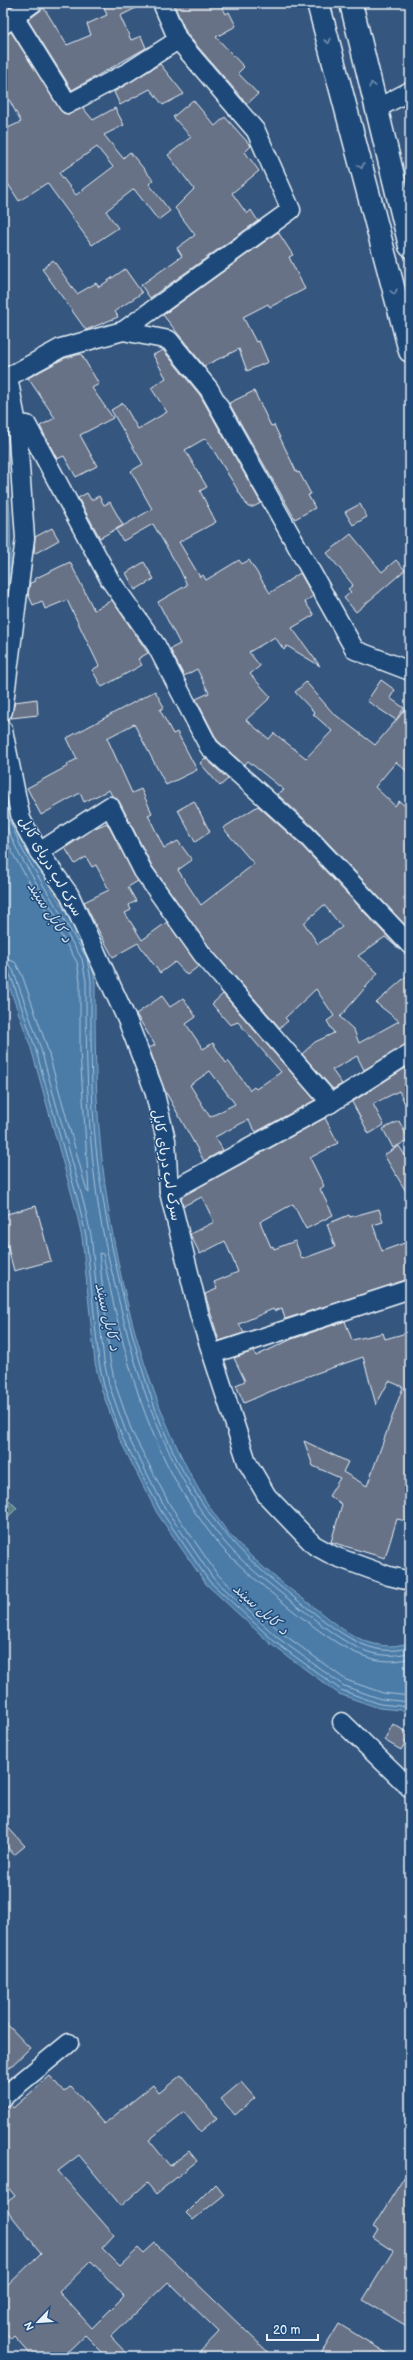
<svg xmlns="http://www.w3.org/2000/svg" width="413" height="2360" viewBox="0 0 413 2360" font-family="'Balsamiq Sans','Playpen Sans Arabic',sans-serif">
  <rect width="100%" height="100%" fill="#35567e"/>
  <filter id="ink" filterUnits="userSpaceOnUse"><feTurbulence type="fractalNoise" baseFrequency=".025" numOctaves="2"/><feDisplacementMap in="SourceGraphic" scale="8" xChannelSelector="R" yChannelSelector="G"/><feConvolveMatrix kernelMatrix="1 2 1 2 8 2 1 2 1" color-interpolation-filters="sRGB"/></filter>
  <g filter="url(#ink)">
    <polygon fill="#5c8288" stroke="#a2bac0" points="3,1494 17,1508 3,1522"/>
    <g fill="#4b7ca8" stroke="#8aabc8">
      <polygon points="3,428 10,513 11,566 3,638"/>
      <path d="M3 791C14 831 38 867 60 903 77 930 89 947 95 980 95 1029 95 1079 99 1128 107 1229 131 1344 172 1436 188 1472 207 1509 234 1539 256 1563 284 1585 310 1604 337 1626 372 1657 410 1642V1711L379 1708 339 1694 272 1645 206 1584 157 1513 119 1438 101 1388 95 1363 82 1237 75 1206 31 1048 3 969Z"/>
    </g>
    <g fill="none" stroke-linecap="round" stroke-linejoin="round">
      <g stroke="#a9c2d8" stroke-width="1">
        <path d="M3 467C7 515 7 560 3 607"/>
        <path d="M3 806 23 851 87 958 91 980C91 1053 90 1127 103 1198 109 1238 119 1278 128 1317 144 1381 165 1449 203 1504 230 1545 269 1579 309 1609 336 1630 372 1661 410 1647"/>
        <path d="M3 819 19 854 82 959 86 981C86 1053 87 1125 97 1197 102 1233 111 1269 120 1305 131 1350 143 1393 162 1436 179 1475 199 1513 227 1545 249 1569 278 1591 304 1611 333 1634 370 1666 410 1652"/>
        <polyline points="3,833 14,856 77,962 80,981 80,1051 89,1193 87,1191 46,1044 22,975 15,962 3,958"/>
        <polyline points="3,964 9,965 13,970 40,1046 84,1204 91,1235 104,1361 109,1385 127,1435 165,1508 213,1578 278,1638 344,1686 381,1699 410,1702"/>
        <polyline points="3,969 8,971 12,979 35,1047 79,1205 86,1236 99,1362 104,1386 122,1437 161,1511 209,1581 275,1642 341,1690 380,1704 410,1707"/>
        <path d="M410 1658C372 1670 337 1644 309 1623 279 1600 250 1576 224 1550 217 1543 211 1534 205 1526 146 1448 122 1348 103 1254L99 1253 110 1360 115 1384 132 1432 170 1505 217 1574 282 1633 346 1680 383 1693 410 1696"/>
      </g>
    </g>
    <g fill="#687287" stroke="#e8f1f8" fill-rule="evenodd">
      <polygon points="102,3 146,3 120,16 131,40 141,36 146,48 72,90 28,20 44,8 67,45 91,35 87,24 107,15"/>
      <polygon points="173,3 220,3 226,14 229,12 236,26 216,37 244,67 238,73 258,94 247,104 187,34"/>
      <path d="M11 32 63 113 68 114 83 108 93 120 115 108 124 125 104 135 123 158 130 152 153 180 149 184 170 211 158 220 134 189 106 211 118 228 92 245 47 183 19 201 3 176V130L21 122 3 88V35ZM97 147 113 167 76 195 59 173Z"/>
      <polygon points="160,64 184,94 163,105 150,89 120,105 114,92"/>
      <polygon points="193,100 215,126 225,117 251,146 245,152 259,171 232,193 247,214 251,210 258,221 150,298 141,285 182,256 177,248 195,235 175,208 194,189 168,155 191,137 173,117"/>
      <polygon points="278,232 293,255 289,257 305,289 270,307 268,304 243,317 256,342 259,341 268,362 247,371 239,349 204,366 163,315"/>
      <polygon points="53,260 77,294 96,283 99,287 125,269 142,293 115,311 118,317 86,330 42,269"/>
      <polygon points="163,350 200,395 261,503 253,507 248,507 206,438 185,450 207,487 200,491 216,522 179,542 200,577 203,575 206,580 239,560 242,564 249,560 270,593 300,573 313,596 305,602 314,615 292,628 320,666 287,646 284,650 275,637 249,652 260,666 250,674 271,697 246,720 269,739 274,733 306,758 332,731 313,714 315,713 295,692 306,682 333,713 375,745 410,704 410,774 396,762 375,787 395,806 399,801 410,810 410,891 403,899 410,905 410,930 314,828 277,794 284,790 248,761 244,765 217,740 196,699 209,693 197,669 184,676 170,649 180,644 158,602 187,585 180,570 153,524 123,541 116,530 152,509 131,471 143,464 111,410 123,403 138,429 167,412 151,388 166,378 153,355"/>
      <polygon points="81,354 99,384 92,388 113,418 80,435 97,466 76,477 64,456 57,459 40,426 55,418 28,378 65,358"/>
      <polygon points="254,391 271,426 274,425 297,473 299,472 311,494 308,495 315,508 295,519 229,403"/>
      <polygon points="87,493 91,500 99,496 104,505 110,502 123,525 100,538 78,498"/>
      <polygon points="360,504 367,517 353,525 345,512"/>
      <polygon points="52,528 59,540 34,554 35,537"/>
      <polygon points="351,534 382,572 396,560 405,570 356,612 344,598 351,592 348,589 353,585 327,553"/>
      <polygon points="70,562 94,610 112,600 148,653 138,659 142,665 102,687 92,670 99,666 67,600 45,609 42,601 33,605 28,594 30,583 35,581 34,579"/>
      <polygon points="144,562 154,579 135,590 126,573"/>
      <polygon points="381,680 395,690 390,698 404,708 396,720 367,701"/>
      <path d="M155 691 164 707 160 710 173 734 177 732 197 770 166 785 134 724 107 738 132 793 141 789 152 813 148 815 164 848 178 841 192 860 178 870 201 905 254 864 223 828 258 806 299 843 399 949 385 937 358 956 378 973 340 1017 354 1030 359 1043 399 1021 376 1003 410 973V1043L364 1070 357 1056 332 1070 342 1084 333 1089 302 1054 315 1042 334 1033 327 1021 334 1016 316 989 285 1018 288 1021 280 1028 210 948 152 866 119 801 112 796 109 790 84 802 80 793 41 815 27 788 68 766 67 764 77 759 67 738ZM324 905 342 927 318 944 304 923Z"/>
      <polygon points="37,699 38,715 11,718 15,702"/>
      <polygon points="205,758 228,779 220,786 200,763"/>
      <polygon points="194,801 210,832 195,842 178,810"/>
      <polygon points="107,823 138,881 128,887 136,901 129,905 131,910 125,913 142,940 167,922 199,966 187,975 175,962 160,973 138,943 113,957 96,926 84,902 109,890 96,865 92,867 86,857 75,864 65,848 95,828"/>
      <path d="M223 994 315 1100 256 1132 248 1120 215 1137 223 1150 204 1161 164 1089 149 1048 155 1045 136 1014 162 996 170 1007 183 998 196 1017 186 1024 203 1049 213 1043 226 1063 228 1061 250 1090 254 1087 256 1089 281 1072 238 1022 230 1025 212 1004ZM210 1071 235 1104 210 1117 190 1085Z"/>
      <polygon points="410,1065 410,1114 399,1091 373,1104 384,1125 369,1134 352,1102"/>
      <polygon points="325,1118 338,1143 310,1158 324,1186 320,1189 333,1215 306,1229 293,1204 260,1222 271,1247 273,1246 274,1249 295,1241 302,1259 335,1247 327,1224 349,1215 350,1217 379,1209 383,1222 373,1225 382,1251 410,1241 410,1279 285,1319 282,1308 274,1311 273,1309 239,1324 244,1333 219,1341 205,1294 217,1289 214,1282 238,1272 225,1241 200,1254 190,1234 214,1222 202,1197 183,1206 181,1197"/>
      <polygon points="399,1121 409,1140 393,1148 383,1129"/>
      <polygon points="399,1146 410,1163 410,1198 384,1155"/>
      <polygon points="36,1206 51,1261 14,1271 3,1229 3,1215"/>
      <polygon points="345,1321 352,1340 383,1333 385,1339 410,1332 410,1522 397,1519 385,1558 331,1542 342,1504 329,1496 340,1478 313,1466 304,1441 348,1462 343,1472 367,1486 403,1387 389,1381 376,1405 363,1357 294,1381 244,1403 236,1385 245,1381 234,1358 254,1351 256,1356 292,1339"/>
      <polygon points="393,1724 410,1734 401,1750 384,1740"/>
      <polygon points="3,1822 25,1846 14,1855 3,1842"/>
      <polygon points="3,2020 30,2048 3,2074"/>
      <path d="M181 2075 217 2118 200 2132 184 2112 149 2140 170 2166 189 2151 197 2161 156 2194 147 2183 121 2206 79 2155 58 2171 114 2235 102 2248 120 2266 139 2248 144 2253 155 2243 273 2357H195L219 2332 168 2282 111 2337 130 2357H107L85 2335 62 2357H33L14 2336 11 2339 3 2330V2290L41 2253 3 2205 15 2196 3 2181V2107L10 2104 13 2108 50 2076 64 2092 71 2086 104 2124 153 2085 159 2093ZM91 2261 124 2296 92 2328 59 2292Z"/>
      <polygon points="241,2082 255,2098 235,2115 221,2099"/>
      <polygon points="410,2168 410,2328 363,2300 393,2251 373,2238 378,2230 373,2227"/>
      <polygon points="215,2184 224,2195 193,2220 186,2213"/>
      <polygon points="339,2324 393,2357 319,2357"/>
    </g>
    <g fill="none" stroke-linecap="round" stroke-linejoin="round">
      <g stroke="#e8f1f8" stroke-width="21">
        <g id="minor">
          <polyline points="14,17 68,104 128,72 178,40"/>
          <polyline points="3,25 33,3"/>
          <polyline points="378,108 410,91"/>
          <polyline points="123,331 291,210 256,131 178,40 162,3"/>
          <polyline points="3,377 8,377 17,424 25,538 3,711"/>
          <polyline points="8,377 61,348 123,331 169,340 209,389 355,650 410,671"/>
          <polyline points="17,424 27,425 110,580 156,645 209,747 306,835 410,945"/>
          <polyline points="3,730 21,819 39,852 69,894 128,1022 154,1090 166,1140 169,1192 200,1317 247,1462 267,1496 314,1545 334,1556 389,1576 410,1581"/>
          <polyline points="39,852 110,806 143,871 202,954 331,1103"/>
          <polyline points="169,1192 331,1103 410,1053"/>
          <polyline points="212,1354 410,1289"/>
          <polyline points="342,1722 410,1788"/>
          <polyline points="3,2097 69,2043"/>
        </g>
      </g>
      <g stroke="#e8f1f8" stroke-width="25">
        <g id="major">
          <polyline points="318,3 410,351"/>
          <polyline points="351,3 410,246"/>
        </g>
      </g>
      <use href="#minor" stroke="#1f4a7a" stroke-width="18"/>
      <use href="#major" stroke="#1f4a7a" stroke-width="22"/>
    </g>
    <defs><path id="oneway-chevron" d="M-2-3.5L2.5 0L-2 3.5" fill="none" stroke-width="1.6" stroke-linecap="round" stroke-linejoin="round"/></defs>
    <g stroke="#6f8dac">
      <use href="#oneway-chevron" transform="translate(328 41) rotate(75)"/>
      <use href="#oneway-chevron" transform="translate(372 85) rotate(-104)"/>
      <use href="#oneway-chevron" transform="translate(361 166) rotate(75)"/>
      <use href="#oneway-chevron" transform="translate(394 292) rotate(75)"/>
    </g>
  </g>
  <g text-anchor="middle" stroke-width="3" stroke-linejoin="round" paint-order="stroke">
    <g font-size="14" fill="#e8f1f8" stroke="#1f4a7a">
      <text transform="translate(51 866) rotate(60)" y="5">سرک لبِ دریای کابل</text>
      <text transform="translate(167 1165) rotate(80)" y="5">سرک لبِ دریای کابل</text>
    </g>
    <g font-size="15" font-style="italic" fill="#d0dfec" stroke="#1f4a7a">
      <text transform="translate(50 912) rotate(57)" y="5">د کابل سيند</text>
      <text transform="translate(108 1317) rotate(77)" y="5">د کابل سيند</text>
      <text transform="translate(261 1609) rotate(42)" y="5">د کابل سيند</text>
    </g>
  </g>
  <rect width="413" height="2360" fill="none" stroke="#1f4a7a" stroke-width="16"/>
  <rect x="8" y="8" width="397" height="2344" fill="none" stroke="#e8f1f8" stroke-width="1.5" filter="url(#ink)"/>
  <g transform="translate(38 2322) rotate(245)" stroke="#1f4a7a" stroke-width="3" paint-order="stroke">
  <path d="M0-3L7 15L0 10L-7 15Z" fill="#e8f1f8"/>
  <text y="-6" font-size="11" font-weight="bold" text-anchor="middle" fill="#e8f1f8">N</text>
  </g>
  <path d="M267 2334v6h51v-6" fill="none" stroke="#e8f1f8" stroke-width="2"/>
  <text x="273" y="2334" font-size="12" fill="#e8f1f8" stroke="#1f4a7a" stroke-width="3" paint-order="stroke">20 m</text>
</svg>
